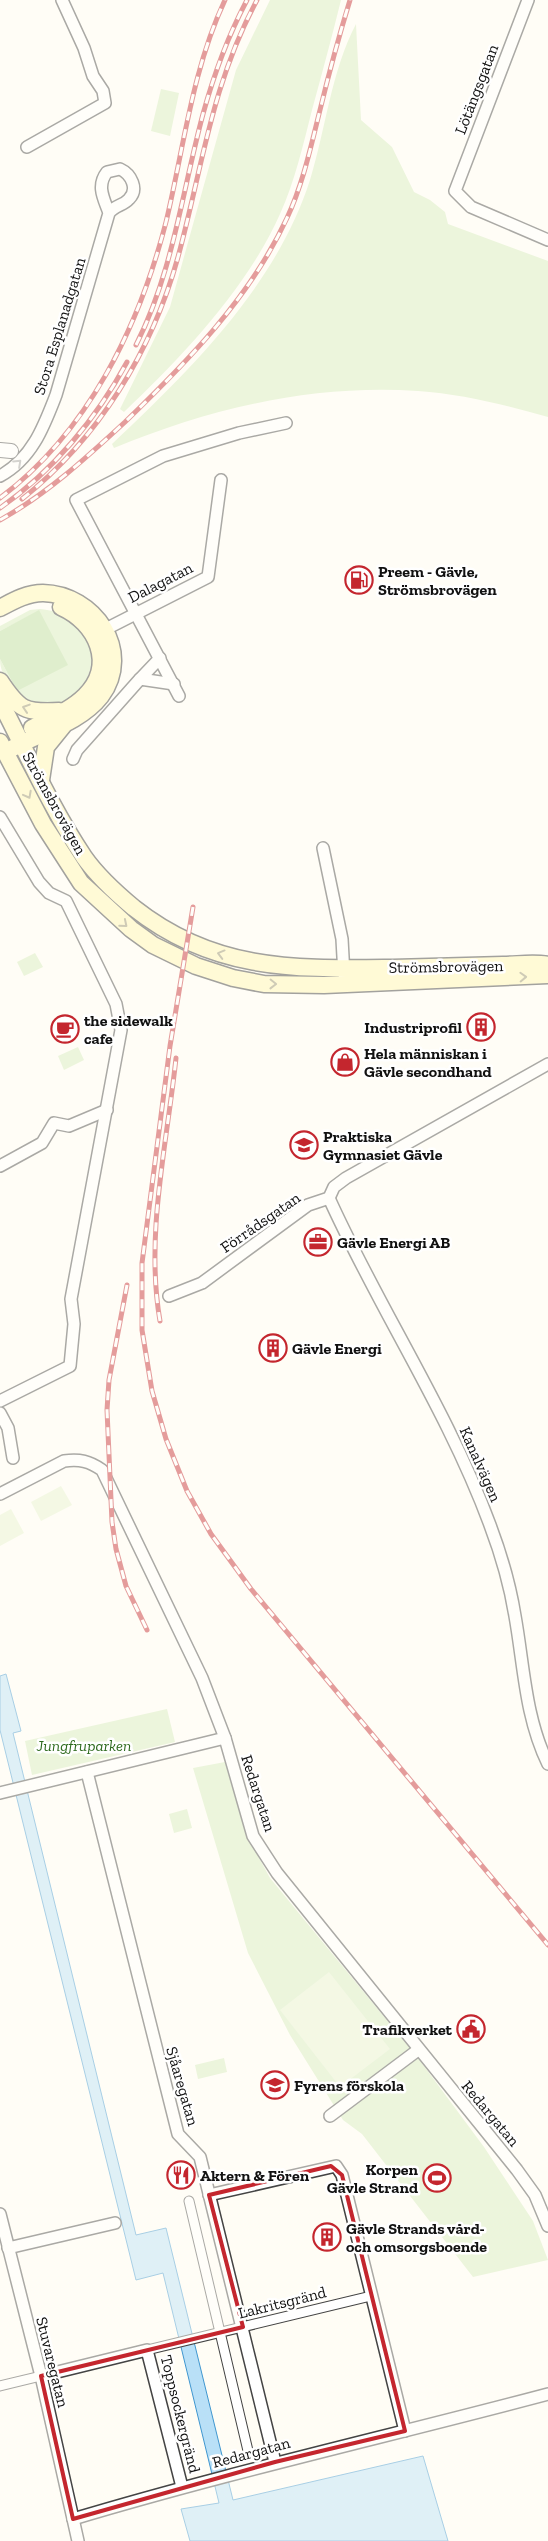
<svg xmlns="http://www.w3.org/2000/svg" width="548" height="2541" viewBox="0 0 548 2541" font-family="'Zilla Slab',serif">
  <rect width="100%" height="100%" fill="#fffdf5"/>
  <g fill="#d5ebbd">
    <path d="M270 0H341C332 37 322 73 312 110 303 145 295 181 280 214 248 287 181 358 124 412L120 409 170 307 236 70Z"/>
    <path d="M356 24 361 120 392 147 414 192 430 200 445 212 448 224 548 261V417C505 405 462 394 418 391 313 384 210 408 114 448L112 444C191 369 276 286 310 180 326 128 331 72 356 24Z"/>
    <polygon points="161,89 179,93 170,136 151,131"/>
    <path d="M40 609C51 610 63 613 73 620 106 642 93 691 60 705 52 708 38 705 29 705 16 691 0 679 0 659L17 691 39 611 0 631V626L30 610Z"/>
    <polygon points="35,953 43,967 24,976 17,962"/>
    <polygon points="78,1047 84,1060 64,1070 58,1056"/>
    <polygon points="167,1709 175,1742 32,1775 25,1741"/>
    <polygon points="225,1762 247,1836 270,1878 418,2058 484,2147 533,2221 548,2260 473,2277 362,2134 343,2120 290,2035 248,1953 193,1768"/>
    <polygon points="187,1809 192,1828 174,1833 169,1814"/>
    <polygon points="224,2058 227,2072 198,2079 195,2065"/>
  </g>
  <polygon fill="#b9dc9c" points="39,610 68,665 17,691 0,659 0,631"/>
  <g fill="#e6f2cf">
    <polygon points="61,1486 72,1505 41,1521 31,1502"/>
    <polygon points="11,1509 24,1533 0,1546 0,1515"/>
    <polygon points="329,1972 390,2049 340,2087 280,2010"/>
  </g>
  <polygon fill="#b9e0f7" stroke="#3f96cf" points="6,1674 21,1731 13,1733 136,2235 166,2228 233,2500 423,2456 448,2541 190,2541 181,2509 219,2503 163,2273 136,2280 0,1730 0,1676"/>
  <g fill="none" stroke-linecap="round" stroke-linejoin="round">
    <g stroke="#444" stroke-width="11">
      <g id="pedestrian">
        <polyline points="189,2201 249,2455"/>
        <polyline points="147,2350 371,2296"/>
        <polyline points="0,2386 41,2376"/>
      </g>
    </g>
    <g stroke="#444" stroke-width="14">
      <g id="minor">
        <polyline points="528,0 455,191 471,207 548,240"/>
        <polyline points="27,147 105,103 103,91 93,76 84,48 62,0"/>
        <path d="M0 476C32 459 44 426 56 395L109 213C115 205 123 206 129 199 139 189 131 174 120 169L107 172C96 186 104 199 109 213"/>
        <polyline points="98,633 208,577 221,480"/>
        <polyline points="140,679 160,658"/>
        <polyline points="179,696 76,500 163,456 239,433 286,423"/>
        <polyline points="73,759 77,750 140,679 174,684"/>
        <polyline points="0,817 39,882 49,893 66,901 116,1004 121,1030 71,1299 74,1324 70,1366 0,1401"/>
        <polyline points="323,848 342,939 344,975"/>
        <polyline points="0,1166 42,1143 54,1123 69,1126 107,1110"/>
        <path d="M329 1198C379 1309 448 1411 490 1525 501 1554 510 1585 515 1616 524 1666 525 1717 548 1764"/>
        <polyline points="169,1296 202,1283 308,1205 329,1198 334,1187 346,1178 548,1064"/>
        <polyline points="0,1413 8,1428 13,1458"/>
        <path d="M0 1494 64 1461C80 1459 89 1461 102 1470L202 1678 225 1738 253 1836 277 1873 517 2170 535 2195 548 2226"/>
        <polyline points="87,1772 178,2134 200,2157 275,2462"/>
        <polyline points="0,1793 225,1738"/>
        <polyline points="330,2116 418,2050"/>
        <polyline points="209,2195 336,2166 342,2175 405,2431"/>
        <polyline points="0,2214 41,2376 78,2541"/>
        <polyline points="8,2248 115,2223"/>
        <polyline points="41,2376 147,2350 182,2487"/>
        <path d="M73 2519C230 2472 390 2436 548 2394"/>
      </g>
    </g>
    <g stroke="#444" stroke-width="16">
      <polyline id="tertiary" points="0,450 11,451"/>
    </g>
    <g stroke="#333" stroke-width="19">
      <g id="secondary">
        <path d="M0 608C13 601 27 593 43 593 94 594 134 651 101 696 80 723 42 732 13 748"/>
        <path d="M0 681C19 710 25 713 59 711"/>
        <path d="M0 701C27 753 51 808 84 857 98 877 116 893 134 908 215 972 296 969 393 968 430 967 466 966 503 965 517 965 534 962 548 965"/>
        <path d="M32 728C49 719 71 710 85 696 116 665 97 623 61 607"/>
        <polyline points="0,742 43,824 81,883 131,929 153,945 196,966 233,978 264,984 324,985 548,975"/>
        <polyline points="41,780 46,747 63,726"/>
      </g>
    </g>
    <use href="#pedestrian" stroke="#fff" stroke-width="9"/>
    <use href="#minor" stroke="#fff" stroke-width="11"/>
    <use href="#tertiary" stroke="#fff" stroke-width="14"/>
    <use href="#secondary" stroke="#fff6b0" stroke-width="16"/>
    <g stroke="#c4262e" stroke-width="5">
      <g id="rail">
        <path d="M136 345C173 272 182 192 203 114 214 74 228 36 247 0"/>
        <path d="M0 498C88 432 139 327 166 222 184 147 192 70 225 0"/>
        <path d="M22 499C99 438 152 351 178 257 203 165 211 86 257 0"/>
        <path d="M0 508C52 472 97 418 127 362"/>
        <path d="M0 520C47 494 86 458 125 422 187 362 250 298 287 218 303 184 311 146 320 110 329 73 339 36 350 0"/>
        <polyline points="193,907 170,1046 142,1263 142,1330 152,1391 166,1439 187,1491 211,1534 251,1589 548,1945"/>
        <polyline points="127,1285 109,1380 107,1410 112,1522 116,1549 126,1586 147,1630"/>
        <path d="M160 1321C145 1235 167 1144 176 1058"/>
      </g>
    </g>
    <use href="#rail" stroke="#fff" stroke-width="3" stroke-dasharray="9" stroke-linecap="butt"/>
  </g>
  <defs><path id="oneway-chevron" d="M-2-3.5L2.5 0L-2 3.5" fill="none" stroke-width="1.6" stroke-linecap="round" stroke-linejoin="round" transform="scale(1.25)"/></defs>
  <use stroke="#a0a0a0" href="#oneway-chevron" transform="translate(18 463) rotate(-43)"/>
  <g stroke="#948f68">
    <use href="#oneway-chevron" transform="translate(26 708) rotate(-162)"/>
    <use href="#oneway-chevron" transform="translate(28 795) rotate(62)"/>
    <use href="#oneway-chevron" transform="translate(124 924) rotate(40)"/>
    <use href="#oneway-chevron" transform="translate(221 954) rotate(-165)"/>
    <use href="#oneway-chevron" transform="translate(523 977) rotate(-2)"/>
    <use href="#oneway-chevron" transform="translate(273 984) rotate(1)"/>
  </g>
  <path d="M0 0H548V2541H0ZM331 2166 342 2175 405 2431 275 2462 73 2519 41 2376 243 2327 209 2195Z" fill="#fffdf5" fill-opacity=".55" fill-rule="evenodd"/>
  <path fill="none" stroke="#c4262e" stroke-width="4" stroke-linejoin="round" d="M331 2166 342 2175 405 2431 275 2462 73 2519 41 2376 243 2327 209 2195Z"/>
  <defs>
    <g id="fuel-ring" transform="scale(1.4375)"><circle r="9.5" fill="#fff" stroke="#c4262e" stroke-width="1.5"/><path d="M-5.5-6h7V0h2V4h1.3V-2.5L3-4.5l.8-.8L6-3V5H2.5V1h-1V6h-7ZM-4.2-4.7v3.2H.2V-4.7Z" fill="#c4262e"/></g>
    <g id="building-ring" transform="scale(1.4375)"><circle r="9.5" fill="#fff" stroke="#c4262e" stroke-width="1.5"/><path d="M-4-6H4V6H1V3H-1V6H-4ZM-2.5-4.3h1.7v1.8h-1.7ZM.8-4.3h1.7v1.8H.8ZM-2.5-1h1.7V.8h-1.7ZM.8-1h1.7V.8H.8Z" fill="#c4262e"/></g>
    <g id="cafe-ring" transform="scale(1.4375)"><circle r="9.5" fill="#fff" stroke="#c4262e" stroke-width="1.5"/><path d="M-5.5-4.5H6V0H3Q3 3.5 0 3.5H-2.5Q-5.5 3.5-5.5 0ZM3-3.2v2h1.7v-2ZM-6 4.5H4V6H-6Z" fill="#c4262e"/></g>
    <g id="shop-ring" transform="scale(1.4375)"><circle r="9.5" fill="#fff" stroke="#c4262e" stroke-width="1.5"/><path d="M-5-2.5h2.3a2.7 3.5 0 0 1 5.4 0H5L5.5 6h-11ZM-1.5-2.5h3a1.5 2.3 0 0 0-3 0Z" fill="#c4262e"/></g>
    <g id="university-ring" transform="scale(1.4375)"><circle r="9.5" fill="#fff" stroke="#c4262e" stroke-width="1.5"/><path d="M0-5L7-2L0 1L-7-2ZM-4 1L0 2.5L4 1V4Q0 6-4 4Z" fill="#c4262e"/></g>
    <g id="office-ring" transform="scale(1.4375)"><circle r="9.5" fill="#fff" stroke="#c4262e" stroke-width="1.5"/><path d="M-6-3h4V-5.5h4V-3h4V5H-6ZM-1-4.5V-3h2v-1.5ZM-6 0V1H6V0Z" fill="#c4262e"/></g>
    <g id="civic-ring" transform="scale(1.4375)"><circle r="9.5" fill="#fff" stroke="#c4262e" stroke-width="1.5"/><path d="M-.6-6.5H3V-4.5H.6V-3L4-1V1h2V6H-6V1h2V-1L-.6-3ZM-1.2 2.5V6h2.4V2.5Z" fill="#c4262e"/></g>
    <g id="school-ring" transform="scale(1.4375)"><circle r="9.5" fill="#fff" stroke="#c4262e" stroke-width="1.5"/><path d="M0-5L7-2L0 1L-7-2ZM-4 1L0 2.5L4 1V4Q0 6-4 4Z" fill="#c4262e"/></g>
    <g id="restaurant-ring" transform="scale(1.4375)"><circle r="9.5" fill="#fff" stroke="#c4262e" stroke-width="1.5"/><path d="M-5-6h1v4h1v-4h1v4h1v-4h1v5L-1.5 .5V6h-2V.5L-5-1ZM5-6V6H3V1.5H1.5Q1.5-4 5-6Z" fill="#c4262e"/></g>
    <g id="stadium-ring" transform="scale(1.4375)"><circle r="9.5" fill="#fff" stroke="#c4262e" stroke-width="1.5"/><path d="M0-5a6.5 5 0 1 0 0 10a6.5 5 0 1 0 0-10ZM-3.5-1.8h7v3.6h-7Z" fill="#c4262e"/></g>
  </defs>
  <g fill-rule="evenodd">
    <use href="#fuel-ring" x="359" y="580"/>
    <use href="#building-ring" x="481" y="1027"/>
    <use href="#cafe-ring" x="65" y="1029"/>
    <use href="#shop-ring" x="345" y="1062"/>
    <use href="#university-ring" x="304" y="1145"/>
    <use href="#office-ring" x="318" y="1242"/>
    <use href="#building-ring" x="273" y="1348"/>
    <use href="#civic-ring" x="471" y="2029"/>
    <use href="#school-ring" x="275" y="2085"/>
    <use href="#restaurant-ring" x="181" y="2175"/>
    <use href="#stadium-ring" x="437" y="2178"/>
    <use href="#building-ring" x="327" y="2237"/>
  </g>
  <g text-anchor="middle" stroke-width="5" stroke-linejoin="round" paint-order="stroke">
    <g font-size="16" fill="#111" stroke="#fff">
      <text transform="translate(476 89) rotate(-69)" y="6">Lötängsgatan</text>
      <text transform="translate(59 326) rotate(-73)" y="6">Stora Esplanadgatan</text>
      <text transform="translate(160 582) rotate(-27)" y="6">Dalagatan</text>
      <text transform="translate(55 803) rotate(61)" y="6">Strömsbrovägen</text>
      <text transform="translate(446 966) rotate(-1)" y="6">Strömsbrovägen</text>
      <text transform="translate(260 1222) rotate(-35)" y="6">Förrådsgatan</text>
      <text transform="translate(481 1464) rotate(66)" y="6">Kanalvägen</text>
      <text transform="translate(259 1793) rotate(72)" y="6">Redargatan</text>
      <text transform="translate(183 2086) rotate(74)" y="6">Sjåaregatan</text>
      <text transform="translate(491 2113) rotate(50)" y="6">Redargatan</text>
      <text transform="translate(282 2302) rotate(-14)" y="6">Lakritsgränd</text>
      <text transform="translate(53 2362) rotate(76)" y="6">Stuvaregatan</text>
      <text transform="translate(181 2414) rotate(76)" y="6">Toppsockergränd</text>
      <text transform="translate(251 2452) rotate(-15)" y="6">Redargatan</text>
    </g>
    <g font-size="16" font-weight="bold" fill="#111" stroke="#fff" text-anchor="start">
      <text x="378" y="577">Preem - Gävle,<tspan x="378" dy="18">Strömsbrovägen</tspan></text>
      <text x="84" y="1026">the sidewalk<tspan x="84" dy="18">cafe</tspan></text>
      <text x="462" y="1033" text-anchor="end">Industriprofil</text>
      <text x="364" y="1059">Hela människan i<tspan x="364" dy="18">Gävle secondhand</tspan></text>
      <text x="323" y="1142">Praktiska<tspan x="323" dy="18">Gymnasiet Gävle</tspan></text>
      <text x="337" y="1248">Gävle Energi AB</text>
      <text x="292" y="1354">Gävle Energi</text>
      <text x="452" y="2035" text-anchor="end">Trafikverket</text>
      <text x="294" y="2091">Fyrens förskola</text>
      <text x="418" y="2175" text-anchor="end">Korpen<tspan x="418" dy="18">Gävle Strand</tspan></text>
      <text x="200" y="2181">Aktern &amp; Fören</text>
      <text x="346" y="2234">Gävle Strands vård-<tspan x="346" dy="18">och omsorgsboende</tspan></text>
    </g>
    <g font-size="16" font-style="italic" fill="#2f6b1f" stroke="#fff">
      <text x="84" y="1751">Jungfruparken</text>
    </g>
  </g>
</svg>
